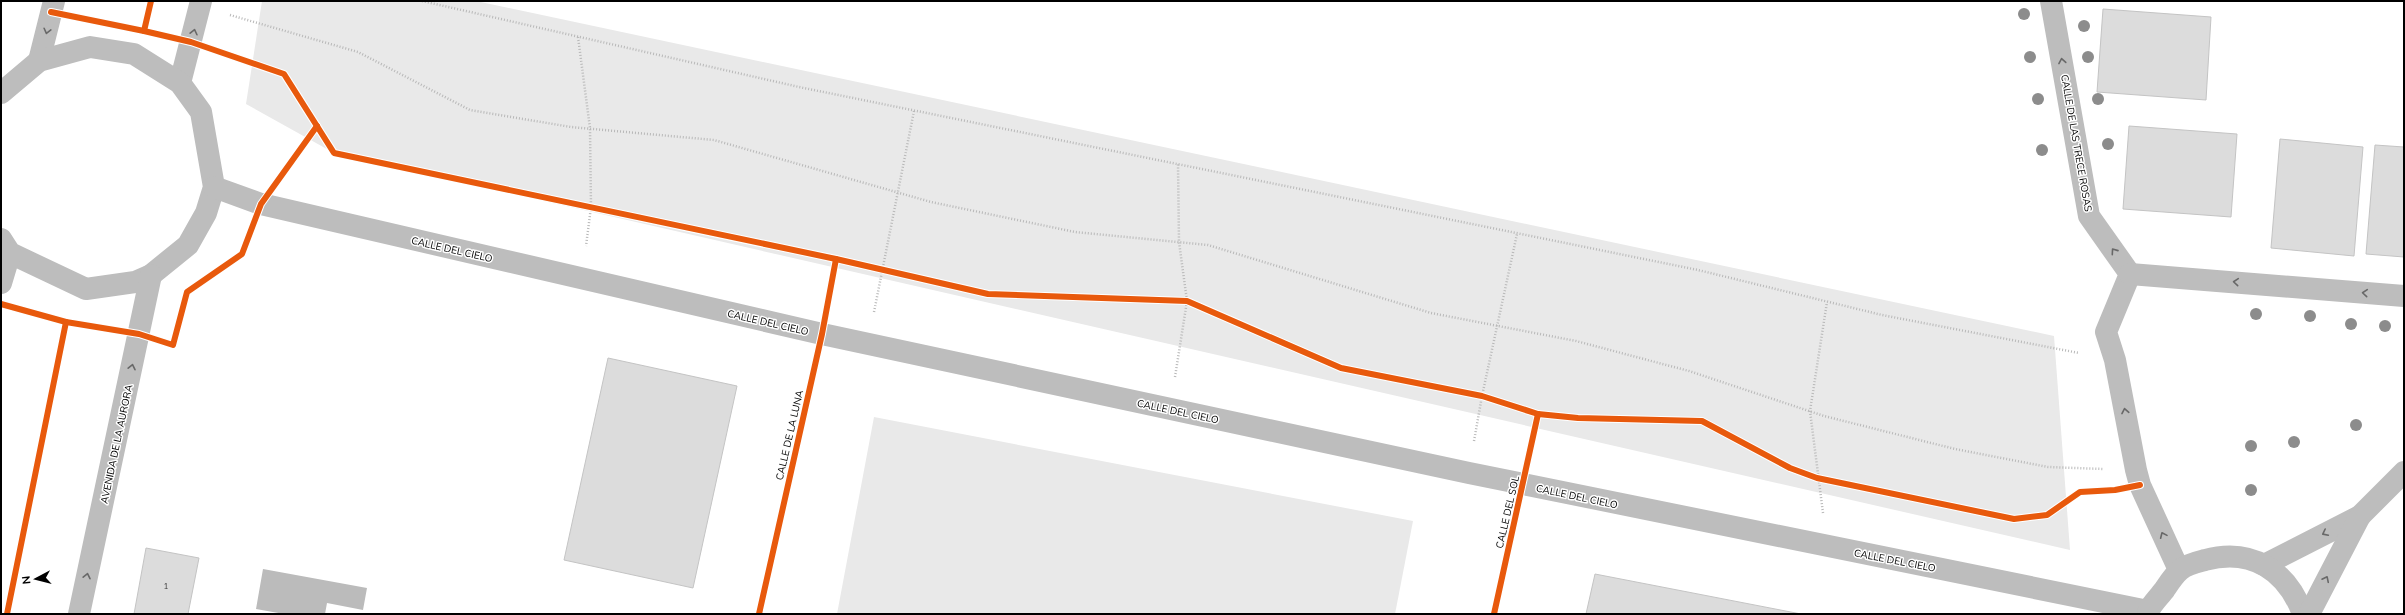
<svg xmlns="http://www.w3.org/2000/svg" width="2405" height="615" viewBox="0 0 2405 615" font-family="Mulish,sans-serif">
  <rect width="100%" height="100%" fill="#fff"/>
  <g fill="#e9e9e9">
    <polygon points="262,1 476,1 2054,336 2070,550 334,153 246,104"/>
    <polygon points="874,417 1413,521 1395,614 837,614"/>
  </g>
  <polygon fill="#bbb" points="263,569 367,588 363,610 327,603 325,614 284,614 256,609"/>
  <g fill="#dcdcdc" stroke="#c4c4c4">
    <polygon points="2103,9 2211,17 2206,100 2097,92"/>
    <polygon points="2129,126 2237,134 2231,217 2123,209"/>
    <polygon points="2280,139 2363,147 2354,256 2271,248"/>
    <polygon points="2375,145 2404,147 2404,257 2366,254"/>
    <polygon points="608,358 737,386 693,588 564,560"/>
    <polygon points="146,548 199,558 188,614 134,614"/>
    <polygon points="1595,574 1801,614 1586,614"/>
  </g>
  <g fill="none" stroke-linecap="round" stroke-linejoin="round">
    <g stroke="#b8b8b8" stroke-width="2.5" stroke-dasharray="1 2" stroke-linecap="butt">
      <polyline points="422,1 799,87 1698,270 1882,315 2079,353"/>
      <polyline points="230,15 358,52 470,110 571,127 714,140 931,202 1075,232 1208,245 1431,313 1576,341 1689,371 1824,416 1955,449 2048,467 2103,469"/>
      <polyline points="578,37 590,128 591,207 586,246"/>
      <polyline points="874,312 914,111"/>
      <polyline points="1175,377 1187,301 1179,242 1178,164"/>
      <polyline points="1474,441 1482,396 1517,234"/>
      <polyline points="1823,513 1810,411 1827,302"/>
    </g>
    <g stroke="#bdbdbd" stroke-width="22">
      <polyline points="2051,1 2089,216 2130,274 2106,332 2115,360 2136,470 2140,485 2179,570"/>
      <polyline points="39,61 54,1"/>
      <polyline points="180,83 201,1"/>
      <polyline points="1,93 39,61 90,47 134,54 180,83 201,112 214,187 206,213 188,245 151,275 135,282 86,289 10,253 1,239"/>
      <polyline points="214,187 261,204 822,334 1469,473 2148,611"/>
      <polyline points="2130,274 2404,296"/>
      <polyline points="1,283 10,253"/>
      <polyline points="2264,565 2360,516"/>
      <polyline points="79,614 151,275"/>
      <path d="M2148 614C2149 606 2160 596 2165 589 2169 583 2174 575 2180 570 2187 564 2197 562 2205 560 2252 547 2287 571 2303 614"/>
      <polyline points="2309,614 2360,516 2404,472"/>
    </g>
    <g stroke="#fff" stroke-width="8">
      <g id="cycleway">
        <polyline points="151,1 144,31 191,42 284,74 334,153 836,259 988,294 1187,301 1341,368 1482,396 1538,414 1578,418 1702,421 1790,468 1817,478 2014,519 2047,515 2080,492 2115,490 2140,485"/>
        <polyline points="51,12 144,31"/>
        <polyline points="1,304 66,322"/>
        <polyline points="7,614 66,322 139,334 173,345 187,292 242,254 261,204 317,126"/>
        <polyline points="759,614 822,334 836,259"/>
        <polyline points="1494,614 1538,414"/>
      </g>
    </g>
    <use href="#cycleway" stroke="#e8590c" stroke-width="6"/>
  </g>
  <g fill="#8c8c8c">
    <circle cx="2024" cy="14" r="6"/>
    <circle cx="2084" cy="26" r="6"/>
    <circle cx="2030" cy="57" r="6"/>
    <circle cx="2088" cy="57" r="6"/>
    <circle cx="2038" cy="99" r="6"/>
    <circle cx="2098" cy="99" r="6"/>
    <circle cx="2108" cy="144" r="6"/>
    <circle cx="2042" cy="150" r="6"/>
    <circle cx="2256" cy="314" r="6"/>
    <circle cx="2310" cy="316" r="6"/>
    <circle cx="2351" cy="324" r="6"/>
    <circle cx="2385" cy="326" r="6"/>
    <circle cx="2356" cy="425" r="6"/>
    <circle cx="2294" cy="442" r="6"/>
    <circle cx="2251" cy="446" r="6"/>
    <circle cx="2251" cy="490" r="6"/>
  </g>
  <defs><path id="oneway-chevron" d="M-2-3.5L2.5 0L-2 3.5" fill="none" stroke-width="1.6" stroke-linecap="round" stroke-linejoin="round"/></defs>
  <g stroke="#686868">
    <use href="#oneway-chevron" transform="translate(47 31) rotate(104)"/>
    <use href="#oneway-chevron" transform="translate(194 32) rotate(-77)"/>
    <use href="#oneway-chevron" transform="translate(2062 61) rotate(-100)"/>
    <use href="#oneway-chevron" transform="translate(2114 251) rotate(-125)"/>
    <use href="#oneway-chevron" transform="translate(2236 282) rotate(-175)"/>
    <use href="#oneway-chevron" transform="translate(2365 293) rotate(-175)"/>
    <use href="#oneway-chevron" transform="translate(132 367) rotate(-78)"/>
    <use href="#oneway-chevron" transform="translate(2125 411) rotate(-101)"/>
    <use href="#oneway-chevron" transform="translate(2325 533) rotate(153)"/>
    <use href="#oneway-chevron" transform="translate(2163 535) rotate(-114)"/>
    <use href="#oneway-chevron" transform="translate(87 576) rotate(-78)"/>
    <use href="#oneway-chevron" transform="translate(2326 579) rotate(-64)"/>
  </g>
  <g text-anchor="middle" stroke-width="3" stroke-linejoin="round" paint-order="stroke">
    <g font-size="8" fill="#373737">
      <text x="166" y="589">1</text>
    </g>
    <g font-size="10" fill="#000" stroke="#fff">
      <text transform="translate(2077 143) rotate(80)" y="4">CALLE DE LAS TRECE ROSAS</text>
      <text transform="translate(452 249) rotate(13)" y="4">CALLE DEL CIELO</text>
      <text transform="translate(768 322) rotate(13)" y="4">CALLE DEL CIELO</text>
      <text transform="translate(1178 411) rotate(12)" y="4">CALLE DEL CIELO</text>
      <text transform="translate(789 435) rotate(-77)" y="4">CALLE DE LA LUNA</text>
      <text transform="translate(116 444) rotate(-78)" y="4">AVENIDA DE LA AURORA</text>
      <text transform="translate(1577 496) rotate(12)" y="4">CALLE DEL CIELO</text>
      <text transform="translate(1507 512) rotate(-77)" y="4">CALLE DEL SOL</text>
      <text transform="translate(1895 560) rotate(11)" y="4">CALLE DEL CIELO</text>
    </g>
  </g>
  <rect width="2405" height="615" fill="none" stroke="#000000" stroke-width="4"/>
  <g transform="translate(36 579) rotate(263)" stroke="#ffffff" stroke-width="3" paint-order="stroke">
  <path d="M0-3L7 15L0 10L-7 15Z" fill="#000000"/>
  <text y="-6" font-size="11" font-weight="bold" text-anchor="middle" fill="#000000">N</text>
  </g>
</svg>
